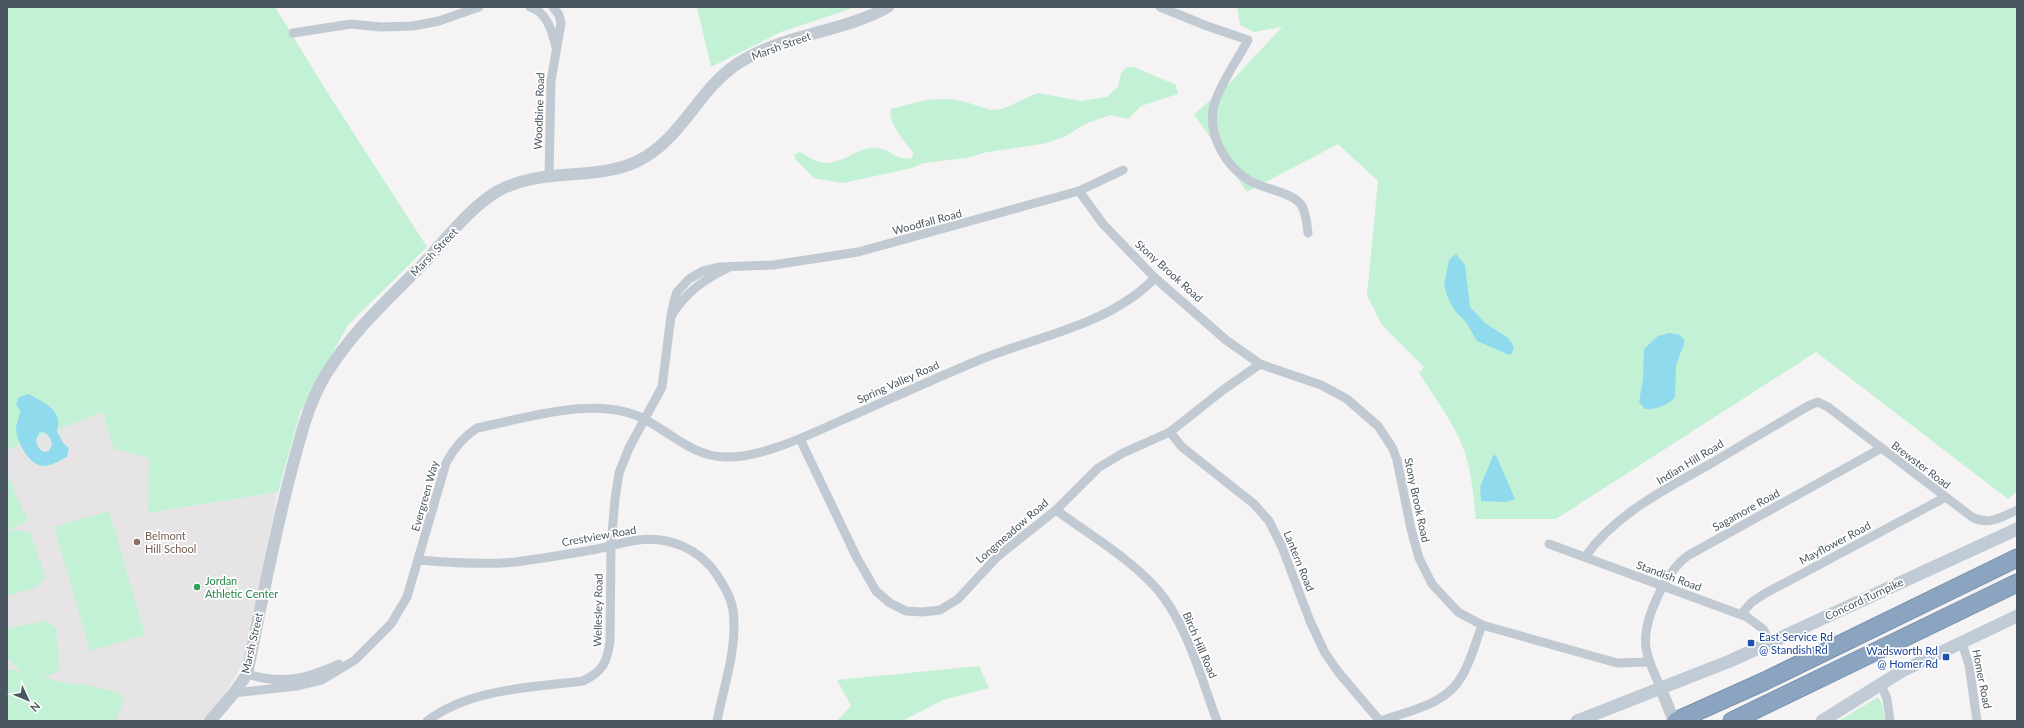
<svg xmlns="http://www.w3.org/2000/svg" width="2024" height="728" viewBox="0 0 2024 728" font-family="Lato,sans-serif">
  <rect width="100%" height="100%" fill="#f5f3f3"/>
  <polygon fill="#e6e4e5" points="102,412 114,449 149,458 149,513 278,492 248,646 242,665 223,699 202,721 7,721 7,450"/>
  <g fill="#c3f1d5">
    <polygon points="7,7 275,7 329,95 427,247 348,325 300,413 278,492 148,513 149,458 114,449 102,412 7,450"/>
    <polygon points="697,7 856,7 781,32 711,67"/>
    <path d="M1237 7H2017V492L2008 499 1816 352 1556 519H1476C1473 497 1472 474 1465 453 1455 424 1435 398 1419 373L1424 367 1382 325 1367 295 1378 181 1338 144 1247 192 1194 114 1225 88 1282 27 1254 32 1240 25Z"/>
    <path d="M1127 67H1134L1176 85 1178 94 1141 106 1128 119 1110 115 1085 124 1064 137 1043 144 987 152 967 158 923 163 912 168 843 183 814 178 796 160 794 155 800 152C807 156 817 163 826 163 844 163 862 144 879 148 892 150 896 161 911 158L914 153C906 144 887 122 891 109L925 100 949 99 962 101 991 110 1002 109 1038 93 1081 101 1107 97 1118 87 1121 73Z"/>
    <polygon points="7,474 28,521 7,531"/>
    <polygon points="109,511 145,635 90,651 54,527"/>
    <polygon points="15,530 30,532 45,576 37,587 7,596 7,532"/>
    <polygon points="47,621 56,628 60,670 47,677 40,677 76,685 78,683 120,693 124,701 115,721 7,721 7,669 22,672 7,658 7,628"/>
    <polygon points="979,666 989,688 943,700 902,721 837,721 851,706 837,680"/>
    <polygon points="1878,697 1882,703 1885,721 1839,721"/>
  </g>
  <g fill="#90daee" fill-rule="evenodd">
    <polygon points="1456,254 1465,265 1470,307 1485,323 1508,338 1514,347 1512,354 1509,355 1477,341 1466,322 1455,311 1448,298 1444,285 1449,260"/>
    <path d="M1669 333 1680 335 1685 341 1676 365 1675 397C1669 405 1655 410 1645 409L1639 402 1643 379 1644 349 1658 336Z"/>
    <path d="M28 394C43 402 64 410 57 431L63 443 69 448 67 457C60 460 52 466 43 466 29 465 17 442 16 429 16 423 20 417 20 411L16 404 19 397ZM40 432C48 431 51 439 52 445L49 451 44 452C36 448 34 439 40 432Z"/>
    <polygon points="1496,455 1515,499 1507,502 1481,501 1480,487 1493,456"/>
  </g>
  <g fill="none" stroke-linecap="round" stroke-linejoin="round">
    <g stroke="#7690ad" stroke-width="19">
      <g id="motorway">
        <polyline points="1676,721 1765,681 2017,558"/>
        <polyline points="1732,721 2017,583"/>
      </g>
    </g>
    <g stroke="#c1cad2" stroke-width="9">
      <path d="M530 7C547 12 552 31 556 47"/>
      <path d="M1160 7 1207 26 1248 40C1237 61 1221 82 1214 105 1207 134 1225 166 1250 181 1264 189 1293 192 1302 206 1306 214 1307 224 1308 233"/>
      <polyline points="293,33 351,24 381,27 413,26 439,21 479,7"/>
      <polyline points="549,176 551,81 561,23 559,15 553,7"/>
      <polyline points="1079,191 1103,224 1155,278 1226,340 1260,364 1321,385 1347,399 1378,426 1392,447 1397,460 1411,529 1419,558 1432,584 1458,612 1482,625 1617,663 1649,662"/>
      <path d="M730 267C704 279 686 292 671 316L674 301 677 292 689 279 703 271 720 267 773 265 858 252 1079 191 1123 170"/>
      <polyline points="1170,432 1182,447 1254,504 1269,521 1282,547 1310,621 1325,653 1339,673 1380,721"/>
      <polyline points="800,439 857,558 876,591 890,603 906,611 923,612 940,610 958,599 997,557 1056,510 1098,468 1123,453 1170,432 1223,390 1260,364"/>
      <path d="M1056 510C1090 535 1128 557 1157 589 1187 624 1201 678 1217 721"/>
      <polyline points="1549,544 1747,617 1763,629 1770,642"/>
      <path d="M1585 557C1615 514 1666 489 1710 464 1744 444 1777 424 1810 405L1818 402 1828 407 1972 517C1988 526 2002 517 2017 510"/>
      <path d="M419 560C452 563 484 565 516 562 543 558 570 554 597 549 611 546 624 542 638 540 669 536 700 549 717 575 724 586 731 597 733 610 738 647 724 685 717 721"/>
      <polyline points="1741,614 1752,602 1764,594 1944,498"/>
      <polyline points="1962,643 1969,665 1977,721"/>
      <path d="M247 674C282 685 306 679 339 664"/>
      <polyline points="1881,684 1887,699 1890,721"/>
      <path d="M1661 689C1656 676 1648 662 1646 648 1642 621 1666 570 1689 555L1880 449"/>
      <path d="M234 693 296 686 322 680 355 660 391 624 407 597 446 463C454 448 463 437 477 428 528 418 598 394 646 420 672 434 693 456 725 457 762 458 806 436 840 421 886 401 931 380 977 361 1037 336 1108 326 1155 278"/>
      <path d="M427 721C471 688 530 688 583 681 603 671 607 663 610 641L611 546 615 499 619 473 629 448 662 387 671 316"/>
      <path d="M1381 721C1410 710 1446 705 1462 676 1471 661 1476 641 1482 625"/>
    </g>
    <g stroke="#c1cad2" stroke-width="12">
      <polyline points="1661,689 1674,721"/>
      <path d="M210 721 234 693 247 674C261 607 273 541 290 476 299 442 307 406 325 376 351 333 387 300 422 265 443 243 471 206 498 191 541 167 594 181 636 162 681 141 697 91 737 64 782 34 841 33 888 7"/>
    </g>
    <g stroke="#c1cbd6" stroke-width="13">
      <polyline points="1577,721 1730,661 2017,529"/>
      <polyline points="1822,721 1902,671 2017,616"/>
    </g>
    <use href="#motorway" stroke="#8ba5c1" stroke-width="17"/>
  </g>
  <circle fill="#8d6e63" stroke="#fff" stroke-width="1.5" cx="137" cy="542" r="4"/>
  <circle fill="#2e9e5b" stroke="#fff" stroke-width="1.5" cx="197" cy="587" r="4"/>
  <g fill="#1a4fb4" stroke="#fff" stroke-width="1.5">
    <rect x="1747" y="639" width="8" height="8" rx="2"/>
    <rect x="1942" y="653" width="8" height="8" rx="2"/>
  </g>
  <g text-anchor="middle" stroke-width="3.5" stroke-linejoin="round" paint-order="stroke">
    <g font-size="11" fill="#4a5661" stroke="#fff">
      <text transform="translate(781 46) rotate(-20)" y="4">Marsh Street</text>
      <text transform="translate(539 111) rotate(-88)" y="4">Woodbine Road</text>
      <text transform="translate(927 222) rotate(-15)" y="4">Woodfall Road</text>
      <text transform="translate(434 252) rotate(-46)" y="4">Marsh Street</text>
      <text transform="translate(1169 271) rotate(42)" y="4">Stony Brook Road</text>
      <text transform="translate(898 382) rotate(-24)" y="4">Spring Valley Road</text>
      <text transform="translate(1690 462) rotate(-31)" y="4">Indian Hill Road</text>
      <text transform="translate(1921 465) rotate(37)" y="4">Brewster Road</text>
      <text transform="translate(425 496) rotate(-74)" y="4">Evergreen Way</text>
      <text transform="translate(1417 500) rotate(78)" y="4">Stony Brook Road</text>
      <text transform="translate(1746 510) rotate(-29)" y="4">Sagamore Road</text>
      <text transform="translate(1012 531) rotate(-41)" y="4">Longmeadow Road</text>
      <text transform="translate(599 536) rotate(-10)" y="4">Crestview Road</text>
      <text transform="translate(1835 543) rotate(-28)" y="4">Mayflower Road</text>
      <text transform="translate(1299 561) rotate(68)" y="4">Lantern Road</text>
      <text transform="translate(1669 576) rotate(20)" y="4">Standish Road</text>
      <text transform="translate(1864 599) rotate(-25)" y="4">Concord Turnpike</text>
      <text transform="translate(598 610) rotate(-89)" y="4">Wellesley Road</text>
      <text transform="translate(252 643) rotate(-77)" y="4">Marsh Street</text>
      <text transform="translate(1200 645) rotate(67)" y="4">Birch Hill Road</text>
      <text transform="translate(1982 679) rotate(79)" y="4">Homer Road</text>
    </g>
    <g font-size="11" fill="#785e54" stroke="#fff" text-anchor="start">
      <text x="145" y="540">Belmont<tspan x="145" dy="13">Hill School</tspan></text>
    </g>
    <g font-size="11" fill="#27864d" stroke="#fff" text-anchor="start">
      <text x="205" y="585">Jordan<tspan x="205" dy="13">Athletic Center</tspan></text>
    </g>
    <g font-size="11" fill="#164399" stroke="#fff" text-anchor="start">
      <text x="1759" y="641">East Service Rd<tspan x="1759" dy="13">@ Standish Rd</tspan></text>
      <text x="1938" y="655" text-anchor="end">Wadsworth Rd<tspan x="1938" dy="13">@ Homer Rd</tspan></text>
    </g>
  </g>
  <rect width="2024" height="728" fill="none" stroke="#4a5661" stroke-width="16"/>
  <g transform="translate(28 700) rotate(134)" stroke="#ffffff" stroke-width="3" paint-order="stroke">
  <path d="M0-3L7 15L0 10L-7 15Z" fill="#4a5661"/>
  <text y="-6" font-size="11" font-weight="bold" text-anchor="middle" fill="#4a5661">N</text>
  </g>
</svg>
